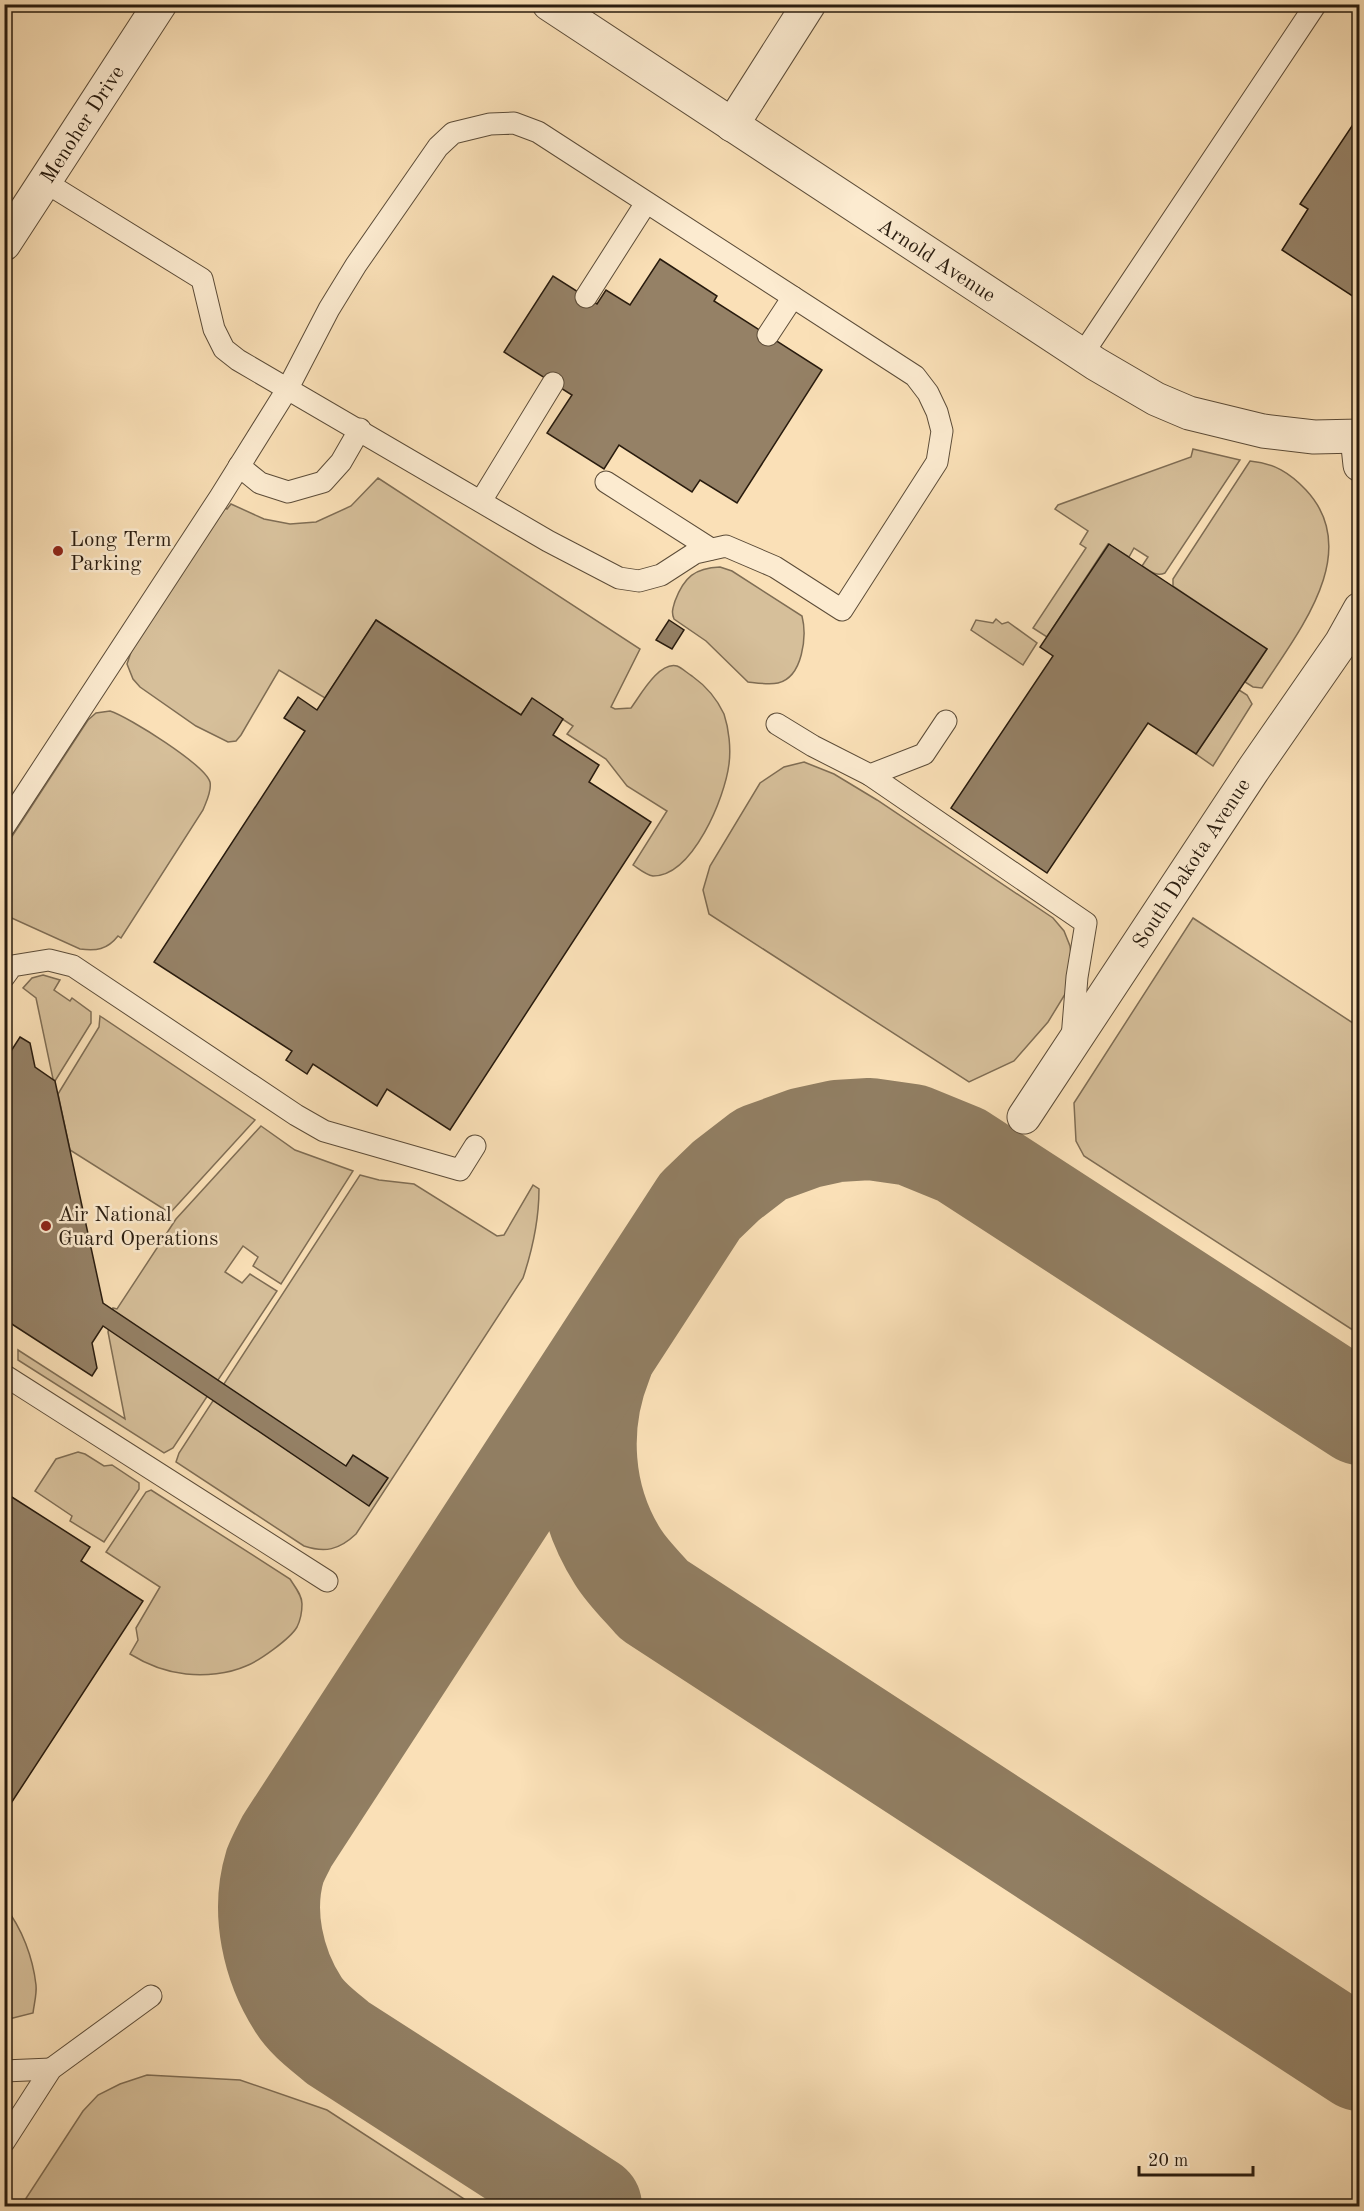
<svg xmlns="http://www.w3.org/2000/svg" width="1364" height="2211" viewBox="0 0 1364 2211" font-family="'Old Standard TT',serif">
  <rect width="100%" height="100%" fill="#fae0b7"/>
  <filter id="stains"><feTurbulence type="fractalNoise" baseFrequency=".00333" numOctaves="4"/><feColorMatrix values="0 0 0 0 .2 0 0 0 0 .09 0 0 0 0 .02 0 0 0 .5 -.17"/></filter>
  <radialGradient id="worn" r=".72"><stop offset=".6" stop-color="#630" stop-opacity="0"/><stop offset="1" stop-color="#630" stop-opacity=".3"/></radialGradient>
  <g fill="#d6bf9a" stroke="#7f6d54" stroke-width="1.5">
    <path d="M1193 449 1240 460 1165 573C1156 577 1150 571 1142 566L1148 557 1134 548 1129 557 1108 544 1047 637 1033 628 1086 548 1080 544 1088 531 1055 509 1058 505 1191 457Z"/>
    <path d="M1250 461C1274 463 1290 473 1306 490 1364 552 1298 632 1262 688L1253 687 1245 682 1267 649 1173 586V579Z"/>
    <path d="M378 478 640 649 611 707 615 709 631 708C640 696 659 661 677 666 682 668 687 673 692 676 706 686 717 699 724 714 729 729 731 749 729 764 725 797 693 876 653 876 646 875 639 869 633 865L667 811 627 786 606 759 567 734 573 726 532 699 521 715 376 620 325 698 279 670 241 735 236 741 228 742 196 726 140 687 133 679 127 664 132 649 225 508 227 509 231 504 264 519 290 524 316 522 351 506Z"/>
    <path d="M720 567 732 571 802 616C807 636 803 677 778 683 769 685 757 683 748 682L706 641 674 619C671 612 673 608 675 601 684 577 695 568 720 567Z"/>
    <polygon points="996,619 1002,624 1008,622 1037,643 1023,665 971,630 976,620 993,623"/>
    <polygon points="1239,690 1247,695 1252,704 1213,766 1196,754"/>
    <path d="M110 711C129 717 205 765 210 782 212 791 206 802 203 810L121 938 118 936C107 950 96 951 80 949L5 915V847L88 720 96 713Z"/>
    <polygon points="804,762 834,774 877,800 1053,918 1064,931 1070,946 1072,963 1067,991 1048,1022 1014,1061 969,1082 709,914 703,890 710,866 760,783 784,767"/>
    <polygon points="1193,918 1359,1027 1359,1334 1084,1156 1076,1141 1074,1103"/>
    <polygon points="43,975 60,980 54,990 70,1001 72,998 91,1012 91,1023 55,1081 53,1079 36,998 23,988 32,978"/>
    <polygon points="100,1016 255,1120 170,1213 70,1150 58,1094 99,1027"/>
    <polygon points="261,1126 295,1150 353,1171 281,1284 253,1266 258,1257 243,1246 225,1272 242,1283 250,1274 277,1291 173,1448 164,1453 18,1360 18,1350 125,1419 108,1332 113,1308 117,1309 176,1219"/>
    <path d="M360 1175 379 1180 414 1184 497 1236 504 1235 533 1185 539 1189C539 1220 533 1248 523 1278L356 1534C339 1550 325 1553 304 1546L176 1462 179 1453Z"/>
    <polygon points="78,1452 85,1454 104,1466 112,1465 139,1483 139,1489 104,1542 70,1521 72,1516 35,1491 56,1459"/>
    <path d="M151 1490 290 1579C295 1587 302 1595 302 1604 302 1611 300 1621 297 1627 290 1639 259 1661 246 1666 228 1674 205 1676 186 1674 167 1672 146 1664 130 1654L138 1640 136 1628 160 1587 106 1552 146 1492Z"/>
    <path d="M5 1907C22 1928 33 1958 36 1985 37 1994 34 2004 33 2013L5 2020Z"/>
    <polygon points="147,2075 240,2080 327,2110 475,2206 21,2206 83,2111 98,2095 120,2084"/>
  </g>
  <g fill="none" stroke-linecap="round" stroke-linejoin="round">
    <g stroke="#917e62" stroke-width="102">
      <path d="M602 1361C576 1425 581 1499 618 1557 628 1573 642 1586 654 1600L1360 2060"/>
      <path d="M591 2206 338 2043C324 2031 308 2020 298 2004 273 1965 261 1912 275 1866 278 1858 283 1849 287 1841L700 1206 726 1181 761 1154 805 1138 837 1131 870 1129 912 1135 961 1155 1360 1414"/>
    </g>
  </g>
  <g fill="#958166" stroke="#281b0e" stroke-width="1.5">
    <polygon points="1360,114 1360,288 1354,297 1282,250 1308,209 1300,204"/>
    <polygon points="660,259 717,296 714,301 822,370 737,503 700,480 692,492 619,445 604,469 547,433 572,395 504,352 553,276 597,304 606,290 630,305"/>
    <polygon points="1109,544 1267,649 1196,754 1148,723 1047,873 951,808 1053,656 1040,647"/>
    <polygon points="376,620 521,715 532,698 563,719 553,735 599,765 589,782 651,822 450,1130 387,1089 377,1106 313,1064 307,1074 286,1060 292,1051 154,962 305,731 284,718 298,697 317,710"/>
    <polygon points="669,620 684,630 672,649 656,640"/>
    <polygon points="20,1037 30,1043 35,1067 55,1081 103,1303 346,1466 353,1455 388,1478 369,1506 103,1326 92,1343 97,1368 92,1376 4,1319 4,1062"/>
    <polygon points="4,1492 90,1547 81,1561 143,1601 4,1814"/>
  </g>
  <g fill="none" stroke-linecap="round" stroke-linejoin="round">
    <g stroke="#5c4c38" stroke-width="23">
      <g id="service">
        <polyline points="586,297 646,203"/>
        <polyline points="768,335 793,297"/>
        <polyline points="1082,355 1316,4"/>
        <polyline points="239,466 260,483 288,492 323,482 341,462 360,429"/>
        <polyline points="606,482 711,549"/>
        <polyline points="481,501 553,383"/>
        <polyline points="777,724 813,746 870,775 924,754 946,721"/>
        <polyline points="870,775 1086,923 1077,977 1072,1038"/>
        <polyline points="4,827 220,497 288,388 329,309 356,265 438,147 453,133 490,124 514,123 538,132 915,376 928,393 937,412 942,431 937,462 842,610 775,567 726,546 695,553 661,575 639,581 619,578 548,541 238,360 224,349 214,329 202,279 45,182"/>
        <polyline points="4,977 12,966 49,960 73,966 296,1115 324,1131 460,1170 475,1146"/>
        <polyline points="4,1375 327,1581"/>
        <polyline points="4,2071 51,2069"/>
        <polyline points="4,2142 51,2069 151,1996"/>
      </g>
    </g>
    <g stroke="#5c4c38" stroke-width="35">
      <g id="minor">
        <polyline points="549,4 1096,364 1156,399 1189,413 1263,431 1314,437 1360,436"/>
        <polyline points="732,125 809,4"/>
        <polyline points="1357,437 1360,465"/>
        <polyline points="1024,1117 1253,770 1341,643 1360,609"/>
      </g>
    </g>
    <g stroke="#5c4c38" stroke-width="35">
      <polyline id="tertiary" points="4,244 160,4"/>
    </g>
    <use href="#service" stroke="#fcebd0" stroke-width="21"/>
    <use href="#minor" stroke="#fcebd0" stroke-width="33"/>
    <use href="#tertiary" stroke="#fcebd0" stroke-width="33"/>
  </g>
  <g fill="#8f2418" stroke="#fcebd0" stroke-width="2">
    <circle cx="58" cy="551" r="6"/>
    <circle cx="46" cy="1226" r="6"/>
  </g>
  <g text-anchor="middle" stroke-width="5" stroke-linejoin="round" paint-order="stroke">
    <g font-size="21" fill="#281b0e" stroke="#fcebd0">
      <text transform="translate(82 124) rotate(-57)" y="7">Menoher Drive</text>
      <text transform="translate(937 260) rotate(33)" y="7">Arnold Avenue</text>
      <text transform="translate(1191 863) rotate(-57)" y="7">South Dakota Avenue</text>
    </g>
    <g font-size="21" fill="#281b0e" stroke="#fcebd0" text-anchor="start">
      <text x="70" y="546">Long Term<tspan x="70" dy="24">Parking</tspan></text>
      <text x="58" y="1221">Air National<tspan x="58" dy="24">Guard Operations</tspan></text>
    </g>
  </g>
  <rect width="1364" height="2211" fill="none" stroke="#fae0b7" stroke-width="24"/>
  <rect x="6" y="6" width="1352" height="2199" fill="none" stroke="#281b0e" stroke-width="3"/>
  <rect x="12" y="12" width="1340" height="2187" fill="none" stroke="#281b0e" stroke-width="1.5"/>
  <path d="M1139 2166v9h114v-9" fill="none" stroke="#281b0e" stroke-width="3"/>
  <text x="1148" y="2166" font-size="18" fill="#281b0e" stroke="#fcebd0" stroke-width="4.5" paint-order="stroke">20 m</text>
  <rect width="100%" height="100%" filter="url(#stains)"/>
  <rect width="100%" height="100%" fill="url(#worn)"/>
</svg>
